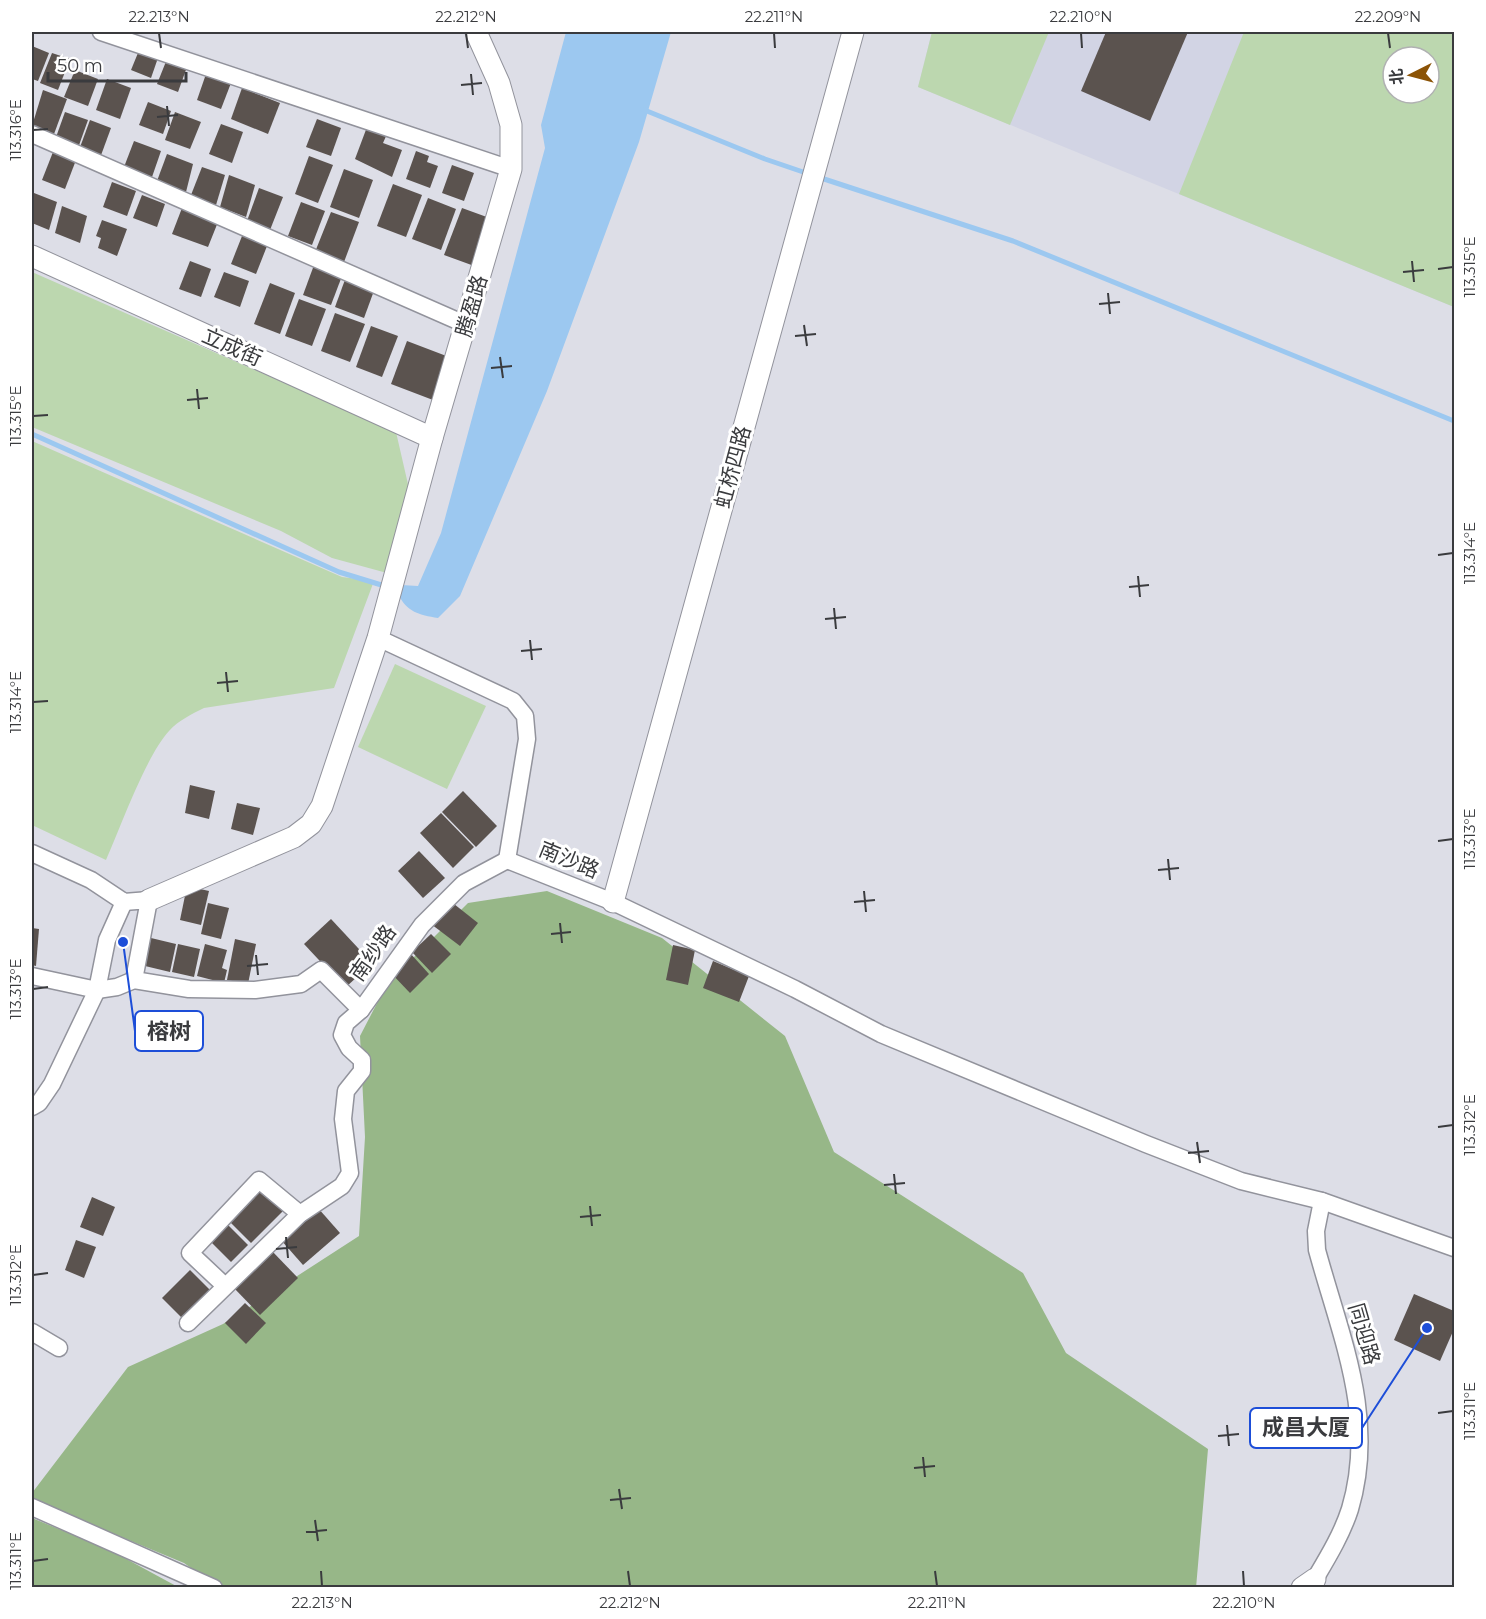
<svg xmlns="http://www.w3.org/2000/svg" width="1486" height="1619" viewBox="0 0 1486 1619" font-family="Montserrat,'Noto Sans SC',sans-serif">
  <rect width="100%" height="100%" fill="#dddee7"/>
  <path fill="#d2d4e4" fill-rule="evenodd" d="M932 32H1454V307L918 87ZM1393 57H1429V93H1393Z"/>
  <g fill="#bcd7af" fill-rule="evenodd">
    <polygon points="932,32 1049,32 1010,125 918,87"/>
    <path d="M1244 32H1454V307L1179 194ZM1393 57H1429V93H1393Z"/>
    <polygon points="32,272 396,432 410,493 387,573 332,558 281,531 32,427"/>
    <path d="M32 441 342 577 374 581 334 688 204 708C192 714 179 720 169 731 146 756 121 826 106 860L32 825Z"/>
    <polygon points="395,664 486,706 447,789 358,747"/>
  </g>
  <g fill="#97b788">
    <polygon points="547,891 662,938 785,1036 834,1152 1023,1273 1066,1353 1208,1449 1196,1588 218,1587 184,1563 32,1500 32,1493 128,1367 223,1324 359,1236 365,1137 360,1036 387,984 468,903"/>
    <polygon points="32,1518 108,1549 178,1587 32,1587"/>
  </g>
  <path fill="#9cc8f0" d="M566 32H671L639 142 547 391 460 596 438 618C419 615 407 612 398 594L401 585 418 586 441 533 545 148 541 125Z"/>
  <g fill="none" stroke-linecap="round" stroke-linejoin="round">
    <g stroke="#9cc8f0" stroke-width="5">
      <polyline points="642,109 765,159 809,174"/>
      <polyline points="818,177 1013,241 1454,421"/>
      <polyline points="32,434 339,572 388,587"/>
    </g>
  </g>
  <g fill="#5b534f">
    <polygon points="1106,32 1188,32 1150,121 1081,91"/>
    <polygon points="32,46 49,53 38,81 32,79"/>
    <polygon points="140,48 159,55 151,78 131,70"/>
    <polygon points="52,53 70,59 58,90 40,83"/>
    <polygon points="167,59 187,67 178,92 157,84"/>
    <polygon points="75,70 98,79 88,106 64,97"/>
    <polygon points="206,74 231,83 221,109 197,100"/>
    <polygon points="107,79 131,88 120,119 96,110"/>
    <polygon points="242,88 280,103 268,134 231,119"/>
    <polygon points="43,90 67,99 54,134 32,126"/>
    <polygon points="148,102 171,111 163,134 139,125"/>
    <polygon points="65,112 88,120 78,148 55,140"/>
    <polygon points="175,112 201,122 190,149 165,140"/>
    <polygon points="317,119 341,128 331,156 306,147"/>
    <polygon points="90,120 111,128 100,158 79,150"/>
    <polygon points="221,124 243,132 232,163 209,154"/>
    <polygon points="367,127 387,134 383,143 402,150 392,177 355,159"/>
    <polygon points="134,141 161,151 152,177 124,167"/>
    <polygon points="416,151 429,156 427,162 438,166 430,188 406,179"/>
    <polygon points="53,152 76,160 65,189 42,180"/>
    <polygon points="167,154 193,164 186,192 157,181"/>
    <polygon points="309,156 333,165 318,203 295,194"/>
    <polygon points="452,165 474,173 464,201 442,193"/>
    <polygon points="202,167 225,175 216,205 191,195"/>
    <polygon points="344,169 373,180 359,218 330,207"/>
    <polygon points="229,175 255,185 246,217 220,207"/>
    <polygon points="112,182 136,191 127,216 103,207"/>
    <polygon points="393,184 422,195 406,237 377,226"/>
    <polygon points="259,188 283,197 270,230 247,221"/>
    <polygon points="34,193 57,202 49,230 32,223 32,201"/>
    <polygon points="142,195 165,204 157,227 133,218"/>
    <polygon points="428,198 456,209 441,250 412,239"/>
    <polygon points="301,202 325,211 312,245 288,236"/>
    <polygon points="62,206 87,216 80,243 55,233"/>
    <polygon points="182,208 218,222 208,247 172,234"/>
    <polygon points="462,208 495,220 477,267 444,255"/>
    <polygon points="331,212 359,222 344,262 315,252"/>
    <polygon points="102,220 127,229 117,256 98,248 101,238 96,236"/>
    <polygon points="244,231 269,241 256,274 231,264"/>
    <polygon points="190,261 211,269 201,297 179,289"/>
    <polygon points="314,265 342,276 331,305 303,295"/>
    <polygon points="224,272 249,281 240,307 214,297"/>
    <polygon points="346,277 375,288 364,318 335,307"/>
    <polygon points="270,283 295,293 280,334 254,324"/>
    <polygon points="299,299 326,309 312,346 285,336"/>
    <polygon points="335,313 365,324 350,362 321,351"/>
    <polygon points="371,326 398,336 382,377 356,367"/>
    <polygon points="407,341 449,357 433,400 391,384"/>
    <polygon points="190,785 215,791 209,819 185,813"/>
    <polygon points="463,791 497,826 476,847 442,812"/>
    <polygon points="237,803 260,808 253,835 231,829"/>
    <polygon points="441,813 474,847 453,868 420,833"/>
    <polygon points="419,851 445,878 423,898 398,871"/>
    <polygon points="187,886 209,891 201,925 180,920"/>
    <polygon points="449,900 478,923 460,946 431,924"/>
    <polygon points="208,903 229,908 221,939 201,934"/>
    <polygon points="331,919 372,963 345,988 304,944"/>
    <polygon points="32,928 39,929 36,966 32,965"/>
    <polygon points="431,934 451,954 432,973 412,952"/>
    <polygon points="151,938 176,944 170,972 145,966"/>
    <polygon points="235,939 256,944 248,984 227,980"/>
    <polygon points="178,944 200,949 194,977 172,972"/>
    <polygon points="205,944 227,950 222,968 227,970 224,983 197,976"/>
    <polygon points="673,945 695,950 688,985 666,980"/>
    <polygon points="410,953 429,974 410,993 390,972"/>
    <polygon points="713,961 749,976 739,1002 703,988"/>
    <polygon points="262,1187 285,1209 251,1243 229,1221"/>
    <polygon points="92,1197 115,1207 103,1236 80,1227"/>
    <polygon points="318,1208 340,1233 303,1265 281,1240"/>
    <polygon points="227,1224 248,1245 231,1262 210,1241"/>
    <polygon points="76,1240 96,1247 84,1278 65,1270"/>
    <polygon points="271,1250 298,1278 260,1315 233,1287"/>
    <polygon points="190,1270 212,1292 185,1321 162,1298"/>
    <polygon points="1414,1294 1454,1311 1454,1329 1440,1361 1394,1340"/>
    <polygon points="245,1303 266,1323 246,1344 225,1323"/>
  </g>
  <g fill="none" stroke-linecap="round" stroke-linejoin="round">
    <g stroke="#92939c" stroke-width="19">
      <g id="minor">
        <polyline points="101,32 511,169"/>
        <polyline points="32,134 467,325"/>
        <polyline points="378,638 513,701 525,716 527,739 507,860"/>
        <polyline points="32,853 91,880 124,902 149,900 134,980"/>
        <polyline points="507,860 613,902 795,989 881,1034 1146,1144 1241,1181 1322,1201 1454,1248"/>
        <polyline points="32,976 97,990 117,987 134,980 189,989 255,990 301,984 321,970 361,1010"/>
        <polyline points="32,1107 39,1103 52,1084 97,990 107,940 124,902"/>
        <polyline points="224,1285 190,1253 259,1180 300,1214"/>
        <polyline points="188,1323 300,1214 342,1186 350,1173 343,1119 346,1091 362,1071 362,1060 349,1048 342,1035 346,1023 361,1010 422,925 464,883 507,860"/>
        <polyline points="32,1332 59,1348"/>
        <polyline points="32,1507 214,1588"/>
        <path d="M1315 1579C1328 1557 1342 1534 1350 1509 1377 1418 1341 1338 1317 1250L1316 1231 1322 1201"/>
      </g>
    </g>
    <g stroke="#92939c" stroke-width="23">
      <g id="tertiary">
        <polyline points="32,256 432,438"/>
        <polyline points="149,900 294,837 311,824 322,806 378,638 432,438 511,169 511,125 499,83 476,32"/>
        <polyline points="613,902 853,32"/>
        <polyline points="1302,1588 1315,1579"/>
      </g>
    </g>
    <use href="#minor" stroke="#fff" stroke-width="16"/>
    <use href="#tertiary" stroke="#fff" stroke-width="21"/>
  </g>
  <path fill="none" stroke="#3a3b3e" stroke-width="2" d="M159 33 161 48M466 33 468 48M774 33 775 48M1081 33 1082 48M1388 33 1390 48M471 74 473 95M461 85 482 83M167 106 169 126M157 117 178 115M33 130 48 129M1412 261 1414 282M1438 269 1453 267M1403 272 1424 270M1108 293 1110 314M1099 304 1120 302M804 325 807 346M795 336 816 334M500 357 503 378M491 368 512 366M197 389 199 409M187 400 208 398M33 416 48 415M1438 555 1453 553M1138 576 1140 597M1129 587 1149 585M834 608 836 629M825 619 846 617M530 640 532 660M521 651 542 649M226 672 228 692M217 683 238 681M33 702 48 701M1438 841 1453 839M1168 859 1170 880M1158 870 1179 868M864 891 866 912M854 902 875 900M560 923 562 943M551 934 571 932M256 955 258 975M247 966 268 964M33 989 48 987M1438 1127 1453 1125M1197 1142 1200 1163M1188 1153 1209 1151M894 1174 896 1194M884 1185 905 1183M590 1206 592 1226M580 1217 601 1215M286 1237 288 1258M276 1249 297 1247M33 1275 48 1273M1438 1413 1453 1411M1227 1425 1229 1446M1218 1436 1239 1434M923 1457 925 1477M914 1468 935 1466M619 1489 622 1509M610 1500 631 1498M315 1520 318 1541M306 1532 327 1530M33 1561 48 1559M321 1571 322 1586M628 1571 630 1586M935 1571 937 1586M1243 1571 1244 1586"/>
  <g text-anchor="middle" stroke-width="6" stroke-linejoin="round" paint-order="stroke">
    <g font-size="21" fill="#3a3b3e" stroke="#fff">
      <text transform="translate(472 306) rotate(-74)" y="7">腾盈路</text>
      <text transform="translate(232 347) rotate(24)" y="7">立成街</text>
      <text transform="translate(733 467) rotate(-75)" y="7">虹桥四路</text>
      <text transform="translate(569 860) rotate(22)" y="7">南沙路</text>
      <text transform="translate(373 953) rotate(-55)" y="7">南纱路</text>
      <text transform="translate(1364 1334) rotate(74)" y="7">同迎路</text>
    </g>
  </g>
  <path fill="none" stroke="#1d4ed8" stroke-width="2" d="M123 942L135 1031M1427 1328L1362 1428"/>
  <g fill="#1d4ed8" stroke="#fff" stroke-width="2">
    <circle cx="123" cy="942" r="6"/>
    <circle cx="1427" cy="1328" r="6"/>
  </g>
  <g fill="#fff" stroke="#1d4ed8" stroke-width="2">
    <rect x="135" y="1011" width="68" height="40" rx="6"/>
    <rect x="1250" y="1408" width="112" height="40" rx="6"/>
  </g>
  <g font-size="22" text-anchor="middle" font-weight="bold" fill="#3a3b3e">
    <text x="169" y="1039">榕树</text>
    <text x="1306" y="1435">成昌大厦</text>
  </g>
  <rect width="1486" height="1619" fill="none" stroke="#ffffff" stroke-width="66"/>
  <g transform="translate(1411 75) rotate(264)"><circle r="28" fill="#ffffff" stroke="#b0b1b2" stroke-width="1.5"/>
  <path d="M0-4.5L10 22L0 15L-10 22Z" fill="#8b5306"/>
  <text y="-9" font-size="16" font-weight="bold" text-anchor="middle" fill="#3a3b3e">北</text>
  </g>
  <path d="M48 72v9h138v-9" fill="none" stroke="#3a3b3e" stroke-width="3"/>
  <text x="57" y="72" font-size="18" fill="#3a3b3e" stroke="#ffffff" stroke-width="4.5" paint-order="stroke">50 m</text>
  <rect x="33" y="33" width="1420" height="1553" fill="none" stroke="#3a3b3e" stroke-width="2"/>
  <g font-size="15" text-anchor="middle" fill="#3a3b3e">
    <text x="159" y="22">22.213°N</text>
    <text x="466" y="22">22.212°N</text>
    <text x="774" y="22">22.211°N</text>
    <text x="1081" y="22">22.210°N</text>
    <text x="1388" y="22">22.209°N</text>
    <text transform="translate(16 130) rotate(-90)" y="5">113.316°E</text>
    <text transform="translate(1470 267) rotate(-90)" y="5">113.315°E</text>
    <text transform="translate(16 416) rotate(-90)" y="5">113.315°E</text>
    <text transform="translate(1470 553) rotate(-90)" y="5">113.314°E</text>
    <text transform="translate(16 702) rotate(-90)" y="5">113.314°E</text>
    <text transform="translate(1470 839) rotate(-90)" y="5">113.313°E</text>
    <text transform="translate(16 989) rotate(-90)" y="5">113.313°E</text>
    <text transform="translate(1470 1125) rotate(-90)" y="5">113.312°E</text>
    <text transform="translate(16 1275) rotate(-90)" y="5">113.312°E</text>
    <text transform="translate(1470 1411) rotate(-90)" y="5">113.311°E</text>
    <text transform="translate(16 1561) rotate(-90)" y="5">113.311°E</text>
    <text x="322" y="1608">22.213°N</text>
    <text x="630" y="1608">22.212°N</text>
    <text x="937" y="1608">22.211°N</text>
    <text x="1244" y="1608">22.210°N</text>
  </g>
</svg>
